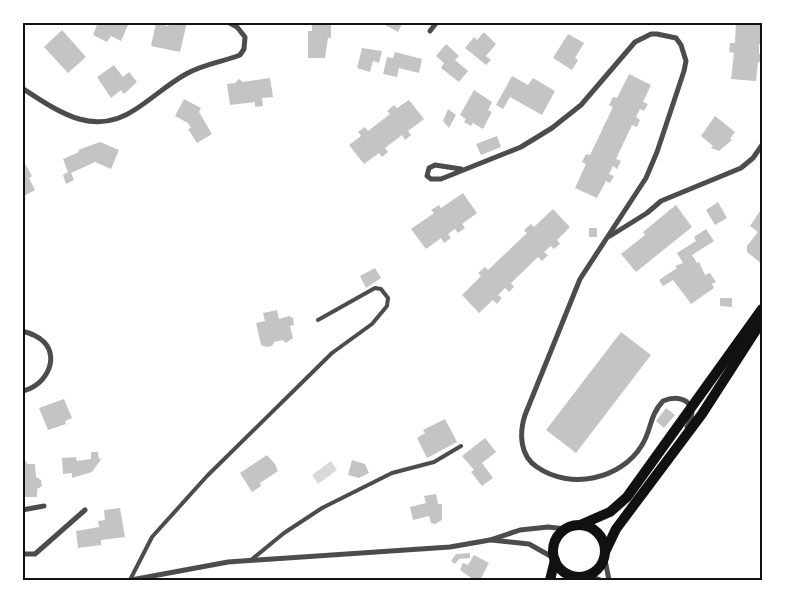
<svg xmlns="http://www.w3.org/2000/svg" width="785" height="603" viewBox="0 0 785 603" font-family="Inter,sans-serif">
  <rect width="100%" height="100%" fill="#fff"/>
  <polygon fill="#d9d9d9" points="331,461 337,470 318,484 312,475"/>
  <g fill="#c4c4c4">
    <polygon points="98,22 124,22 128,25 121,41 111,36 107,42 93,35"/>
    <polygon points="169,22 187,22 180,52 151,46 156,23 168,26"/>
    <polygon points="312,22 331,22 331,38 328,38 325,58 308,58 308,31 312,31"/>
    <polygon points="380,22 403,22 398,32"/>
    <polygon points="736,22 761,22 760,37 762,37 762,45 759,44 759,54 762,54 762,62 758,62 756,81 731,79 734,53 729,52 730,43 735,43"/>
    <polygon points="62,30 86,57 68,73 44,47"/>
    <polygon points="484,32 496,44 486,56 491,60 486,65 465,48 474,37 477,40"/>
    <polygon points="568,34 584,43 575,58 578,60 572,70 553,58"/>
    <polygon points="446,44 459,56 455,60 468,71 459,82 441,68 444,63 436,56"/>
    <polygon points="362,48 382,51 379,63 373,61 370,72 357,68"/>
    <polygon points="395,52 422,59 419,73 399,68 397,77 383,74 387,57 393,58"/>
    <polygon points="114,65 123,77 129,72 137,82 124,94 121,90 111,98 97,77"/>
    <polygon points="629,74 651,85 643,102 648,104 644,111 640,109 636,117 640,120 637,127 632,125 616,159 621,161 617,169 613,166 609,174 614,176 610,183 606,181 597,198 575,188 586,164 582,162 586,154 590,155 613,107 609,105 613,97 617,98"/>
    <polygon points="512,76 528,85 533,78 555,91 542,115 510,97 503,109 496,105"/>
    <polygon points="270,78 273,97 262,98 263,106 255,107 255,102 230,105 227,84 235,83 239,79 243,82"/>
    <polygon points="474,90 492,102 488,110 492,112 483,129 473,123 471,126 464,122 466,119 460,115"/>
    <polygon points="184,99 201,108 199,112 212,134 197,143 188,129 191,128 188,123 175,116"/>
    <polygon points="409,100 424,119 408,131 411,135 405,140 402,135 385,148 388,152 382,157 379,153 364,164 349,145 361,136 358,132 365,127 368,131 390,114 387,111 394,105 397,108"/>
    <polygon points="448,109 456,115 449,128 443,121"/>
    <polygon points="715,116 735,132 730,139 732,140 719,151 711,148 713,146 701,136"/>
    <polygon points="497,136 501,147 481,155 476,144"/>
    <polygon points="100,142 119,150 111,169 95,162 71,173 74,180 66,184 63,175 68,172 63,159 79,152 78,150"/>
    <polygon points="22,159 32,176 29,178 35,190 24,196 26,199 22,201"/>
    <polygon points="463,193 477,213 462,224 465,228 458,233 455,229 448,234 451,238 444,243 441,238 426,249 411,229 434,213 431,210 439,205 441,208"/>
    <polygon points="718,202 727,218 715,225 706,210"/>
    <polygon points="676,205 692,227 636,272 621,254 645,235 643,232"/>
    <polygon points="762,208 762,264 747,252 747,246 758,232 750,226"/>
    <polygon points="553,209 570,227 557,240 560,244 554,249 551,246 544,252 548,255 542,261 538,257 511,283 514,287 509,292 505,288 498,295 502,298 497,304 493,300 479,313 462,295 481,276 478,273 485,267 488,270 527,233 524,230 531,224 534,227"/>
    <rect x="589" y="228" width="8" height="9"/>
    <polygon points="706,229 714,241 692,255 697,263 699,262 705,275 710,273 716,282 712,284 714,288 691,304 673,280 663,286 659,280 677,268 675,266 683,263 677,253 696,241 694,237"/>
    <polygon points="375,268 381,278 366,288 360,276"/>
    <polygon points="720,298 732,298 732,307 720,306"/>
    <polygon points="277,310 279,319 289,316 293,318 294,325 290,326 293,338 286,343 283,340 274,342 272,346 266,347 261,345 256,323 265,321 263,313"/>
    <polygon points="621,332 651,355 576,453 546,430"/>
    <polygon points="64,399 72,418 65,421 66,424 48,430 39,408"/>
    <polygon points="666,408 675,415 664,428 656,421"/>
    <polygon points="445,419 457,442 427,458 417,438 425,433 423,430"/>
    <polygon points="485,438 496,452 482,463 493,478 482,486 471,472 474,470 462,456"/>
    <polygon points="91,452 98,452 99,459 102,458 92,472 72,478 72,473 63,474 62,458 76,457 77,461 91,459"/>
    <polygon points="267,455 275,464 278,471 260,483 261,486 252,492 240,473"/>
    <polygon points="352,460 365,464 369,473 359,478 348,475"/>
    <polygon points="22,461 26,461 27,464 35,464 36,477 41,480 42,486 37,489 37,497 22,497"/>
    <polygon points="436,494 438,504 442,504 442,520 435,524 431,523 429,516 413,520 410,507 426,503 424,496"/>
    <polygon points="120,508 125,537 101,540 101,545 78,548 76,531 99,527 98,521 105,520 104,510"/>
    <polygon points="470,553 470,558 459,559 455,564 451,561 456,554"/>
    <polygon points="474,555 489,563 480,580 474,580 460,570 463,563 468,565"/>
  </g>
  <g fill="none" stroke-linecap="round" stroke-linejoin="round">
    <g stroke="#4c4c4c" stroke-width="4">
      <polyline points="251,560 284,533 322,508 392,473 434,462 461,446"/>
      <polyline points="130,580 152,537 207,476 332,353 372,324 387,306 388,298 381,289 375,288 318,320"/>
    </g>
    <g stroke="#4c4c4c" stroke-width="5">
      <polyline points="430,31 437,22"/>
      <path d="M22 88C59 112 94 138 136 109 153 98 168 84 186 74 203 64 222 62 240 55L244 49 245 37 237 27 228 22"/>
      <path d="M461 169 435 165 429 168 427 176 431 179H441L521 147 552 128 581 105 635 42 651 34H657L676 38 681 45 686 61 684 71 657 152 646 178 580 279 525 415C519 434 520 456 537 467 570 490 621 480 642 445 652 429 649 416 663 401 685 392 700 407 687 427"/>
      <polyline points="610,236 647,213 661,201 741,168 753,158 762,145"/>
      <path d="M22 331C30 333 38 336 44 342 61 360 43 388 22 391"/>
      <polyline points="22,510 44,506"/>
      <polyline points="491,540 529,544 554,558"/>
      <polyline points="22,554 35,554 85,510"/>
      <polyline points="604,555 609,580"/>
      <polyline points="588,575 600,580"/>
      <polyline points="22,580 23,580"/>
      <polyline points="131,580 228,562 450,547 490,540 520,530 548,527 566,529"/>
    </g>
    <g stroke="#111" stroke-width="10">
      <polyline points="580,525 610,512 627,497 762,309"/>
      <circle cx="579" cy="551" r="26"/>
      <polyline points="605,552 616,529 702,414 762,321"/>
      <polyline points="550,580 555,560"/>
    </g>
  </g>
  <rect width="785" height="603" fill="none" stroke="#ffffff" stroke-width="48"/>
  <rect x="24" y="24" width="737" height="555" fill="none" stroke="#111" stroke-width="2"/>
</svg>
